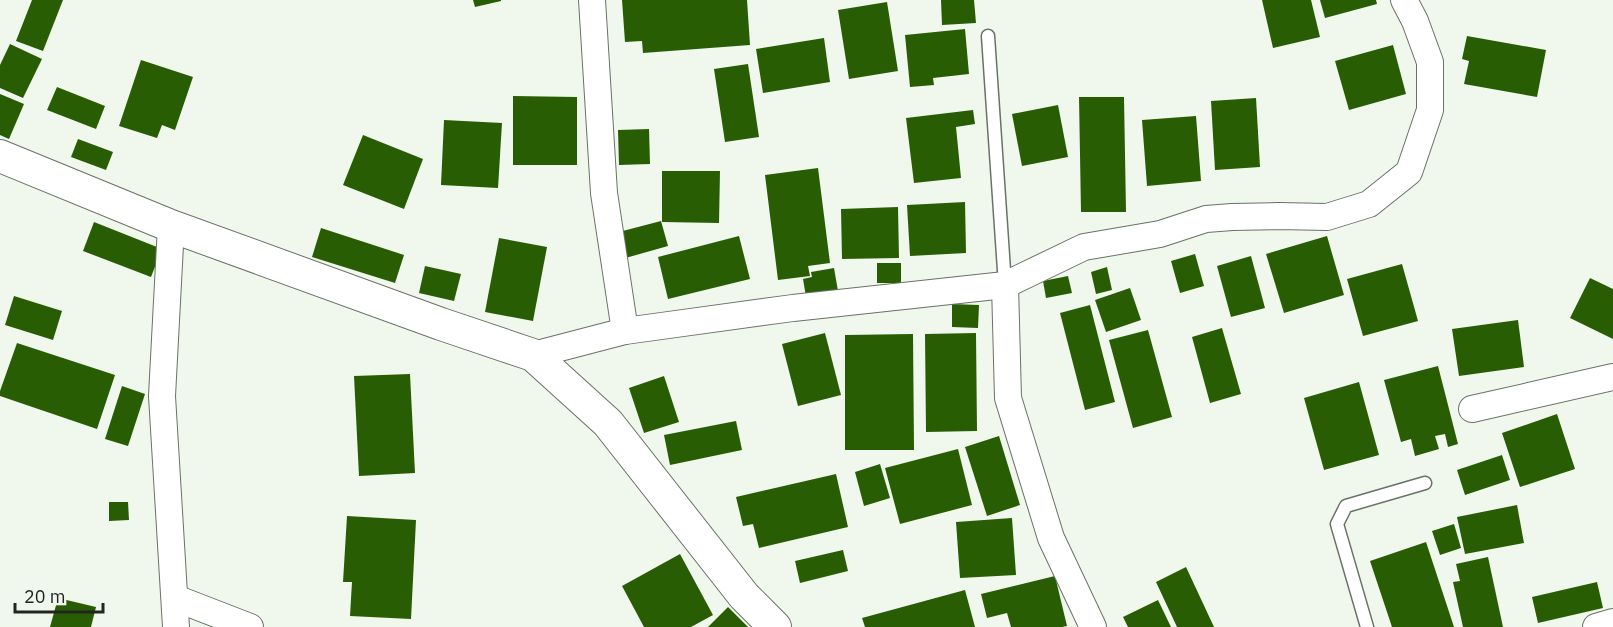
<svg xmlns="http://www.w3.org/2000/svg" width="1613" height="627" viewBox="0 0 1613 627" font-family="'IBM Plex Sans',sans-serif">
  <rect width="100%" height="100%" fill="#f0f8ed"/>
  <g fill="#285d04">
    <polygon points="32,0 63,0 43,51 16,41"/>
    <polygon points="473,0 501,0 501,1 475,7"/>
    <polygon points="622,0 747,0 750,45 643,53 642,41 625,42"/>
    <polygon points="941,0 974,0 976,23 942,25"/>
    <polygon points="1262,0 1311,0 1320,37 1273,48"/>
    <polygon points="1320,0 1376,0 1377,4 1325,18"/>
    <polygon points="887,2 898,71 849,79 838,10"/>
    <polygon points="965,29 969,74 933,78 934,85 910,87 905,35"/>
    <polygon points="1467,36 1546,50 1537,97 1464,84 1469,61 1462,59"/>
    <polygon points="824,38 830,82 763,93 756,49"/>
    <polygon points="10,44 42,59 23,98 0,88 0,65"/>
    <polygon points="1393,45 1406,94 1349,110 1335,61"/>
    <polygon points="141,60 193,77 175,130 162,125 157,138 119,126"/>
    <polygon points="748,64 759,137 725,142 714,69"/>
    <polygon points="57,87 105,106 96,129 47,110"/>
    <polygon points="0,94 24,104 9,139 0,135"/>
    <polygon points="513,96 577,97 577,165 513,165"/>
    <polygon points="1079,97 1124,97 1126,212 1081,212"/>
    <polygon points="1256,98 1260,167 1215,170 1211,101"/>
    <polygon points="1058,105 1068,157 1022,166 1012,114"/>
    <polygon points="973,110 975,124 956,127 961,178 914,183 906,118"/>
    <polygon points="1196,116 1201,181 1147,186 1142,120"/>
    <polygon points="444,120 502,123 498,188 441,185"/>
    <polygon points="649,129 650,164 619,165 618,130"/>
    <polygon points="363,135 423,159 404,209 343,185"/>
    <polygon points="78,139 113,152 106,170 71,157"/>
    <polygon points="818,168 830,263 808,266 810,276 778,280 765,175"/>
    <polygon points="662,171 720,171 719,223 662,222"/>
    <polygon points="965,202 966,253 910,256 907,205"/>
    <polygon points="898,207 899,258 842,259 841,209"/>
    <polygon points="661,221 668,246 622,259 615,233"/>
    <polygon points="94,222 162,249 151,277 83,251"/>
    <polygon points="321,228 404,255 395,283 312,257"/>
    <polygon points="739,236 750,279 668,299 658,257"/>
    <polygon points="1327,236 1344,295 1284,313 1266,254"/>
    <polygon points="499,238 547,247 533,321 485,312"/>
    <polygon points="1195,254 1204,286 1180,293 1171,261"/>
    <polygon points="1251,256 1265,308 1231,317 1217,266"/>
    <rect x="877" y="263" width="24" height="20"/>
    <polygon points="1402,264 1418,321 1363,336 1347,279"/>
    <polygon points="425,266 461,274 454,301 419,293"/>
    <polygon points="1107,267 1112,290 1096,294 1091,272"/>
    <polygon points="834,268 838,291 806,297 803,279 812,277 811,272"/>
    <polygon points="1068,276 1072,293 1046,298 1043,281"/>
    <polygon points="1590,278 1613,289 1613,339 1570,318"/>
    <polygon points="1130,288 1141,320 1106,332 1095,300"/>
    <polygon points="14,296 62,311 53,340 5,325"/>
    <polygon points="952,304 979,305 978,328 952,327"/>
    <polygon points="1090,305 1115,402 1085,410 1060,313"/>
    <polygon points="1518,320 1524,367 1459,376 1452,329"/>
    <polygon points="1222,328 1241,394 1210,403 1192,337"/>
    <polygon points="1148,330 1172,417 1133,428 1109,340"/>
    <polygon points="825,333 841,395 798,406 782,344"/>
    <polygon points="976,333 977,431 926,432 925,334"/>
    <polygon points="913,334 914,450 845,450 845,335"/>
    <polygon points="17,343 115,375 97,429 0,396 0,391"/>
    <polygon points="1438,366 1458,444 1448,447 1445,434 1435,436 1439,449 1415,456 1411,439 1401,442 1384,380"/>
    <polygon points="410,374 415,473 359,476 354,376"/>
    <polygon points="664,376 679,422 644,433 629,388"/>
    <polygon points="1359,382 1379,455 1324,470 1304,398"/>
    <polygon points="122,386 145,394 128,446 105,439"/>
    <polygon points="1557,414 1575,469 1520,487 1502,433"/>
    <polygon points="736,421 742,450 670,465 664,435"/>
    <polygon points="999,436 1020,505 987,516 965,447"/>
    <polygon points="958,449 972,505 900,524 885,468"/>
    <polygon points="1502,455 1510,480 1465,495 1457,470"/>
    <polygon points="880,464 890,498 864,506 855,472"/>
    <polygon points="836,474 848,527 759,548 753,524 743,526 736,497"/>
    <polygon points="109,502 128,502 129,520 109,521"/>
    <polygon points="1517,505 1524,543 1465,554 1457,517"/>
    <polygon points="347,516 416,520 411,619 350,616 352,582 343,582"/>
    <polygon points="1012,518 1016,575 960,578 956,522"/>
    <polygon points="1454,524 1461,548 1440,555 1432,531"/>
    <polygon points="1426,542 1454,627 1392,627 1370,561"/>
    <polygon points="843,550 848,571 800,583 795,561"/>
    <polygon points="680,554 713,615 691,627 644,627 622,586"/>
    <polygon points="1488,557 1503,627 1463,627 1453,582 1460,581 1456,564"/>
    <polygon points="1186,567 1214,627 1177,627 1156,582"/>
    <polygon points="1055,576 1067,626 1062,627 1011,627 1007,613 987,618 981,594"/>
    <polygon points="1597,582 1603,608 1538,623 1532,597"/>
    <polygon points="965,590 975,627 865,627 862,618"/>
    <polygon points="58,598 96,607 91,627 50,627"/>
    <polygon points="1158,600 1171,627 1128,627 1123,617"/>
    <polygon points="728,607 748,627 708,627"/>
  </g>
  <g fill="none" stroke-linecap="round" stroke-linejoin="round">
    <g stroke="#6a7167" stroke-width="15">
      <g id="service">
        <polyline points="988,36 1005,285"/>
        <polyline points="1367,627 1337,524 1346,506 1425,483"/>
      </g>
    </g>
    <g stroke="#6a7167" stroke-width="28">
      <g id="minor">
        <polyline points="592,0 604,193 625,331"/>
        <polyline points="171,226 162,396 176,627"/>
        <polyline points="1005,285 1008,398 1051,538 1093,627"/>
        <polyline points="533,355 625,331 793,308 1005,285 1084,247 1160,234 1206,219 1232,217 1279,216 1327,217 1369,204 1409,172 1430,110 1430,62 1415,21 1404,0"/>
        <polyline points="1472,409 1613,377"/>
        <polyline points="175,598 250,627"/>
        <polyline points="1596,627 1613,622"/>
      </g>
    </g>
    <g stroke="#6a7167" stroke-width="34">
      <polyline id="tertiary" points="0,156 171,226 441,324 533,355 608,423 744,596 775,627"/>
    </g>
    <use href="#service" stroke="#fff" stroke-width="12"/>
    <use href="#minor" stroke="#fff" stroke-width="26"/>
    <use href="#tertiary" stroke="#fff" stroke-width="32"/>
  </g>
  <path d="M15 603v9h88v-9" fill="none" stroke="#222521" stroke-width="3"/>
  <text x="24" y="603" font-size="18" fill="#222521" stroke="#f0f8ed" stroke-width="4.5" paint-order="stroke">20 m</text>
</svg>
